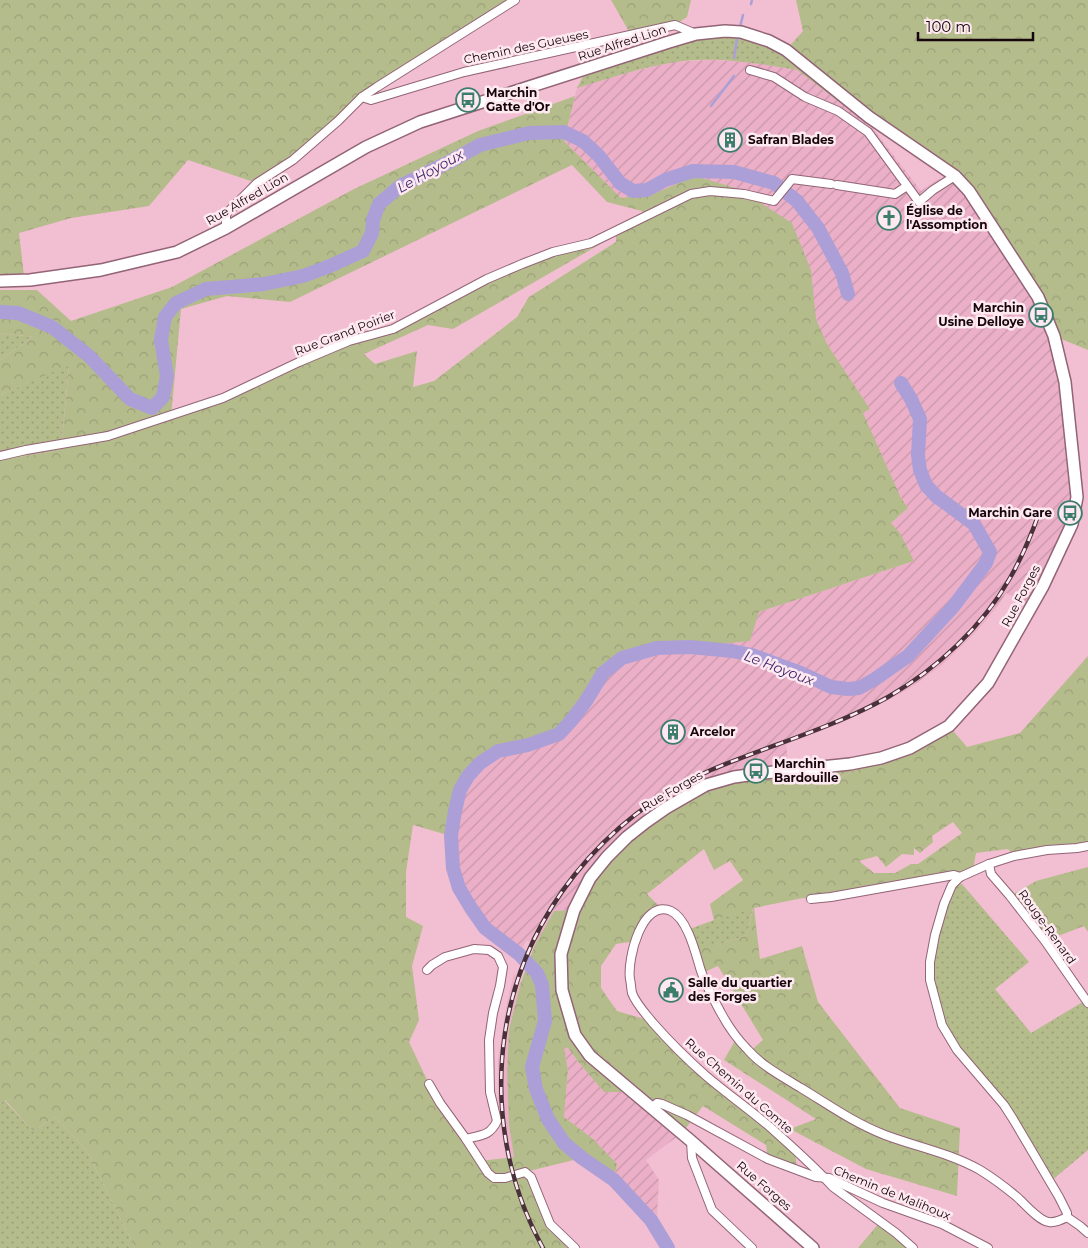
<svg xmlns="http://www.w3.org/2000/svg" width="1088" height="1248" viewBox="0 0 1088 1248" font-family="Montserrat,sans-serif">
  <defs>
    <pattern id="industrial-furrows" width="10" height="10" patternUnits="userSpaceOnUse" patternTransform="scale(1.25)"><rect width="10" height="10" fill="#ebb0c7"/><path d="M-1 1l2-2M0 10L10 0M9 11l2-2" fill="none" stroke="#c996aa"/></pattern>
    <pattern id="grass-dots" width="8" height="8" patternUnits="userSpaceOnUse" patternTransform="scale(1.25)"><rect width="8" height="8" fill="#b5bc8c"/><path d="M2 2h.1M6 6h.1" fill="none" stroke="#9ba078" stroke-width="1.8" stroke-linecap="round"/></pattern>
    <pattern id="forest-crowns" width="20" height="18" patternUnits="userSpaceOnUse" patternTransform="scale(1.25)"><rect width="20" height="18" fill="#b5bc8c"/><path d="M2 6a3 3 0 1 1 6 0M12 15a3 3 0 1 1 6 0" fill="none" stroke="#9ba078"/></pattern>
  </defs>
  <rect width="100%" height="100%" fill="#f2bed1"/>
  <polygon fill="#ebb0c7" points="514,974 521,982 509,1029 509,1125 514,1157 506,1158 498,1097 498,1059 507,1002"/>
  <g fill="url(#industrial-furrows)">
    <polygon points="710,60 754,62 797,70 871,126 921,191 936,180 955,176 1038,297 1054,336 1077,497 1072,524 1031,607 1006,593 998,606 975,633 942,665 907,690 841,723 786,744 789,771 574,910 554,911 534,947 527,940 519,954 485,928 471,908 459,888 453,868 451,836 455,811 460,790 468,776 480,763 498,751 528,745 571,721 586,701 603,673 622,658 657,648 690,647 759,612 914,561 891,523 908,508 901,498 862,413 870,409 827,344 816,319 695,176 653,194 621,198 564,141 577,88 627,73 672,62"/>
    <polygon points="564,1046 568,1048 580,1064 633,1092 682,1133 646,1160 659,1180 657,1216 651,1220 614,1180 617,1164 593,1139 564,1117 568,1070"/>
  </g>
  <g fill="url(#grass-dots)">
    <path d="M725 31 786 50 797 70C756 63 712 55 670 63 639 68 608 79 577 88L587 69Z"/>
    <polygon points="0,333 33,337 0,360"/>
    <polygon points="69,364 61,450 0,460 0,395"/>
    <polygon points="881,758 818,788 778,778 775,772"/>
    <polygon points="962,884 1029,962 995,989 1031,1033 1086,1000 1088,1003 1088,1150 1050,1182 1013,1119 957,1050 936,1005 930,962 952,885"/>
    <polygon points="753,908 747,935 718,945 693,945 687,930 714,920"/>
    <polygon points="4,1100 33,1131 55,1117 87,1151 135,1248 0,1248 0,1104"/>
  </g>
  <g fill="url(#forest-crowns)" fill-rule="evenodd">
    <polygon points="0,0 515,0 377,87 293,160 257,183 188,160 149,206 71,218 19,233 24,276 0,276"/>
    <polygon points="611,0 691,0 687,17 675,25 631,35"/>
    <polygon points="796,0 1088,0 1088,350 1054,336 1038,297 955,176 871,126 797,70 786,50 803,31"/>
    <path d="M575 96 564 141 621 198 653 194 695 176 739 189 792 223 811 270 816 319 827 344 870 409 863 413 901 498 908 508 891 523 900 533 914 561 759 612 750 641 690 647 657 648 622 658 603 673 586 701 571 721 559 734 528 745 498 751 480 763 468 776 460 790 455 811 451 836 413 825 406 872V917L423 926 412 966 419 1020 409 1042 429 1084 480 1161 514 1157 509 1125 507 1072 509 1029 521 982 534 947 554 911 574 910 590 878 627 837 706 785 775 772 778 778 818 788 949 726 967 747 1020 733 1088 656V846L1014 856 1008 849 976 853 973 870 960 877 811 899 803 898 754 908 760 959 802 946 818 1002 900 1108 960 1128 957 1196 866 1169 790 1129 816 1119 724 1060 737 1037 749 1052 763 1040 718 966 702 973 693 945H718L747 935 753 909 714 920 710 904 743 880 730 861 714 870 704 849 647 894 662 909 655 911 636 941 616 944 601 966V988L617 1011 651 1021 660 1030 795 1151 797 1170 768 1159 766 1145 703 1106 682 1133 633 1092H604L580 1064 568 1048 564 1047 568 1070 564 1117 593 1139 617 1164 614 1180 582 1158 525 1172 550 1224 567 1248H135L87 1151 55 1117 33 1131 5 1100 0 1104V460L61 450 69 365 0 395V360L33 337 0 333V290H37L71 321 172 287 354 189 478 131ZM572 165 607 202 642 211 645 216 591 243 522 264 393 329 299 362 171 416 181 309 227 296 290 302ZM616 235V242L529 297 517 317 434 381 413 387 417 351 375 364 364 354 428 325 453 329ZM953 822 962 833 918 864H911L895 873H874L859 861 877 856 886 867 902 854 914 855V848L920 853 933 842 932 836Z"/>
    <polygon points="1088,867 1088,932 1084,926 1045,941 1010,896 1036,881"/>
    <polygon points="880,1222 913,1248 858,1248"/>
  </g>
  <g fill="none" stroke-linecap="round" stroke-linejoin="round">
    <g stroke="#ac9fd8" stroke-width="2.5">
      <polyline points="751,4 752,0"/>
      <polyline points="740,27 743,15"/>
      <polyline points="734,58 737,39"/>
      <polyline points="711,106 734,76"/>
    </g>
    <g stroke="#ac9fd8" stroke-width="14">
      <polyline points="0,312 18,313 52,327 89,356 130,399 152,408 163,397 167,376 161,340 165,317 176,303 206,289 264,284 303,276 330,266 363,251 372,233 373,220 379,204 400,186 449,162 480,145 529,133 564,132 583,141 599,156 620,183 633,191 647,190 665,180 693,171 734,172 774,183 797,201 818,228 842,273 848,294"/>
      <polyline points="668,1248 651,1220 614,1180 582,1158 564,1143 548,1119 536,1089 532,1067 545,1021 542,985 537,973 519,954 485,928 471,908 459,888 453,868 451,836 455,811 460,790 468,776 480,763 498,751 528,745 559,734 571,721 586,701 603,673 622,658 657,648 690,647 732,651 752,655 801,673 831,687 848,689 859,688 875,679 908,656 953,607 986,563 990,552 974,524 936,496 926,485 920,470 918,455 920,419 911,399 901,383"/>
    </g>
    <g stroke="#926476" stroke-width="10">
      <g id="street">
        <polyline points="750,70 774,77 805,97 838,111 868,132 919,202 933,190 955,176"/>
        <polyline points="362,97 371,100 464,72 675,25 696,34"/>
        <polyline points="837,185 895,194 907,186"/>
        <polyline points="226,228 226,214 257,183 293,160 338,121 362,97 377,87 515,0"/>
        <polyline points="0,456 26,450 108,436 223,398 299,362 349,341 393,329 487,279 522,264 553,252 591,243 691,194 710,191 744,194 774,201 792,179 831,184"/>
        <polyline points="989,864 991,874 1010,896 1045,941 1088,1003"/>
        <polyline points="811,899 831,897 954,875 960,877"/>
        <path d="M427 970 432 965 445 957 474 949 489 950 498 956 503 967 500 986 493 1013 489 1040 490 1092 497 1121C490 1136 481 1135 466 1139"/>
        <polyline points="429,1084 440,1103 466,1139 488,1173 494,1178 505,1178 525,1172 531,1177 550,1224 575,1248"/>
        <polyline points="652,1108 657,1103 662,1104 687,1115 768,1159 816,1177 829,1178 883,1203 942,1224 988,1248"/>
        <polyline points="691,1141 692,1158 712,1210 752,1248"/>
        <polyline points="1067,1217 1067,1213 1059,1197 1013,1119 1004,1105 957,1050 942,1025 930,980 930,962 935,935 944,904 952,885 960,877 989,864 1014,856 1047,850 1077,848 1088,846"/>
        <polyline points="1067,1217 1080,1226 1088,1233"/>
        <path d="M913 1248 896 1233 833 1187C814 1166 791 1146 770 1127 749 1109 726 1093 705 1075 688 1060 668 1040 653 1023 646 1014 636 1004 632 993 631 988 631 983 630 979 627 959 642 898 671 911 688 919 696 955 701 971 706 986 714 1000 721 1013 728 1026 738 1040 748 1050 762 1066 783 1077 801 1088 829 1105 854 1123 885 1135 917 1147 950 1153 980 1170 993 1178 1005 1187 1017 1197 1025 1204 1039 1221 1049 1222 1055 1223 1061 1220 1067 1217"/>
      </g>
    </g>
    <g stroke="#926476" stroke-width="14">
      <polyline id="secondary" points="0,281 30,280 101,270 177,252 226,228 366,147 420,122 669,42 696,34 725,31 741,32 769,41 786,50 869,117 955,176 969,191 1038,297 1054,336 1065,382 1077,497 1072,524 1043,586 988,683 949,726 910,748 881,758 850,764 764,773 734,777 706,785 666,808 646,822 627,837 607,857 590,878 574,910 561,954 562,990 575,1035 590,1056 691,1141 813,1248"/>
    </g>
    <use href="#street" stroke="#fff" stroke-width="8"/>
    <use href="#secondary" stroke="#fff" stroke-width="11"/>
    <g stroke="#49313a" stroke-width="4.5">
      <path id="rail" d="M543 1248C507 1183 494 1107 505 1033 523 916 603 817 711 770 770 745 833 728 888 697 938 668 982 627 1010 578 1022 557 1031 536 1039 513"/>
    </g>
    <use href="#rail" stroke="#ffe9f1" stroke-width="2.5" stroke-dasharray="8" stroke-linecap="butt"/>
  </g>
  <defs>
    <g id="bus-ring" transform="scale(1.25)"><circle r="9.5" fill="#ffe9f1" stroke="#3c7d6c" stroke-width="1.5"/><path d="M-5-6H5V4H4V6H2V4H-2V6H-4V4H-5ZM-3.5-4V0h7V-4ZM-3.5 1.2v1.5H-2V1.2ZM2 1.2v1.5H3.5V1.2Z" fill="#3c7d6c"/></g>
    <g id="building-ring" transform="scale(1.25)"><circle r="9.5" fill="#ffe9f1" stroke="#3c7d6c" stroke-width="1.5"/><path d="M-4-6H4V6H1V3H-1V6H-4ZM-2.5-4.3h1.7v1.8h-1.7ZM.8-4.3h1.7v1.8H.8ZM-2.5-1h1.7V.8h-1.7ZM.8-1h1.7V.8H.8Z" fill="#3c7d6c"/></g>
    <g id="church-ring" transform="scale(1.25)"><circle r="9.5" fill="#ffe9f1" stroke="#3c7d6c" stroke-width="1.5"/><path d="M-1.2-6h2.4v3.5h3.3v2.4h-3.3V6h-2.4V-.1h-3.3v-2.4h3.3Z" fill="#3c7d6c"/></g>
    <g id="civic-ring" transform="scale(1.25)"><circle r="9.5" fill="#ffe9f1" stroke="#3c7d6c" stroke-width="1.5"/><path d="M-.6-6.5H3V-4.5H.6V-3L4-1V1h2V6H-6V1h2V-1L-.6-3ZM-1.2 2.5V6h2.4V2.5Z" fill="#3c7d6c"/></g>
  </defs>
  <g fill-rule="evenodd">
    <use href="#bus-ring" x="468" y="100"/>
    <use href="#building-ring" x="730" y="140"/>
    <use href="#church-ring" x="889" y="218"/>
    <use href="#bus-ring" x="1041" y="315"/>
    <use href="#bus-ring" x="1070" y="513"/>
    <use href="#building-ring" x="673" y="732"/>
    <use href="#bus-ring" x="756" y="771"/>
    <use href="#civic-ring" x="671" y="990"/>
  </g>
  <g text-anchor="middle" stroke-width="5" stroke-linejoin="round" paint-order="stroke">
    <g font-size="12" fill="#16060c" stroke="#ffe9f1">
      <text transform="translate(622 43) rotate(-18)" y="4">Rue Alfred Lion</text>
      <text transform="translate(526 47) rotate(-12)" y="4">Chemin des Gueuses</text>
      <text transform="translate(247 199) rotate(-30)" y="4">Rue Alfred Lion</text>
      <text transform="translate(345 333) rotate(-21)" y="4">Rue Grand Poirier</text>
      <text transform="translate(1021 596) rotate(-62)" y="4">Rue Forges</text>
      <text transform="translate(672 791) rotate(-30)" y="4">Rue Forges</text>
      <text transform="translate(1047 927) rotate(54)" y="4">Rouge-Renard</text>
      <text transform="translate(739 1086) rotate(41)" y="4">Rue Chemin du Comte</text>
      <text transform="translate(764 1186) rotate(41)" y="4">Rue Forges</text>
      <text transform="translate(892 1193) rotate(22)" y="4">Chemin de Malihoux</text>
    </g>
    <g font-size="12" font-weight="bold" fill="#16060c" stroke="#ffe9f1" text-anchor="start">
      <text x="486" y="97">Marchin<tspan x="486" dy="14">Gatte d'Or</tspan></text>
      <text x="748" y="144">Safran Blades</text>
      <text x="906" y="215">Église de<tspan x="906" dy="14">l'Assomption</tspan></text>
      <text x="1024" y="312" text-anchor="end">Marchin<tspan x="1024" dy="14">Usine Delloye</tspan></text>
      <text x="1052" y="517" text-anchor="end">Marchin Gare</text>
      <text x="690" y="736">Arcelor</text>
      <text x="774" y="768">Marchin<tspan x="774" dy="14">Bardouille</tspan></text>
      <text x="688" y="987">Salle du quartier<tspan x="688" dy="14">des Forges</tspan></text>
    </g>
    <g font-size="14" font-style="italic" fill="#3c276a" stroke="#ffe9f1">
      <text transform="translate(430 171) rotate(-29)" y="5">Le Hoyoux</text>
      <text transform="translate(779 668) rotate(21)" y="5">Le Hoyoux</text>
    </g>
  </g>
  <path d="M918 32v8h115v-8" fill="none" stroke="#16060c" stroke-width="2.5"/>
  <text x="926" y="32" font-size="15" fill="#16060c" stroke="#ffe9f1" stroke-width="4" paint-order="stroke">100 m</text>
</svg>
